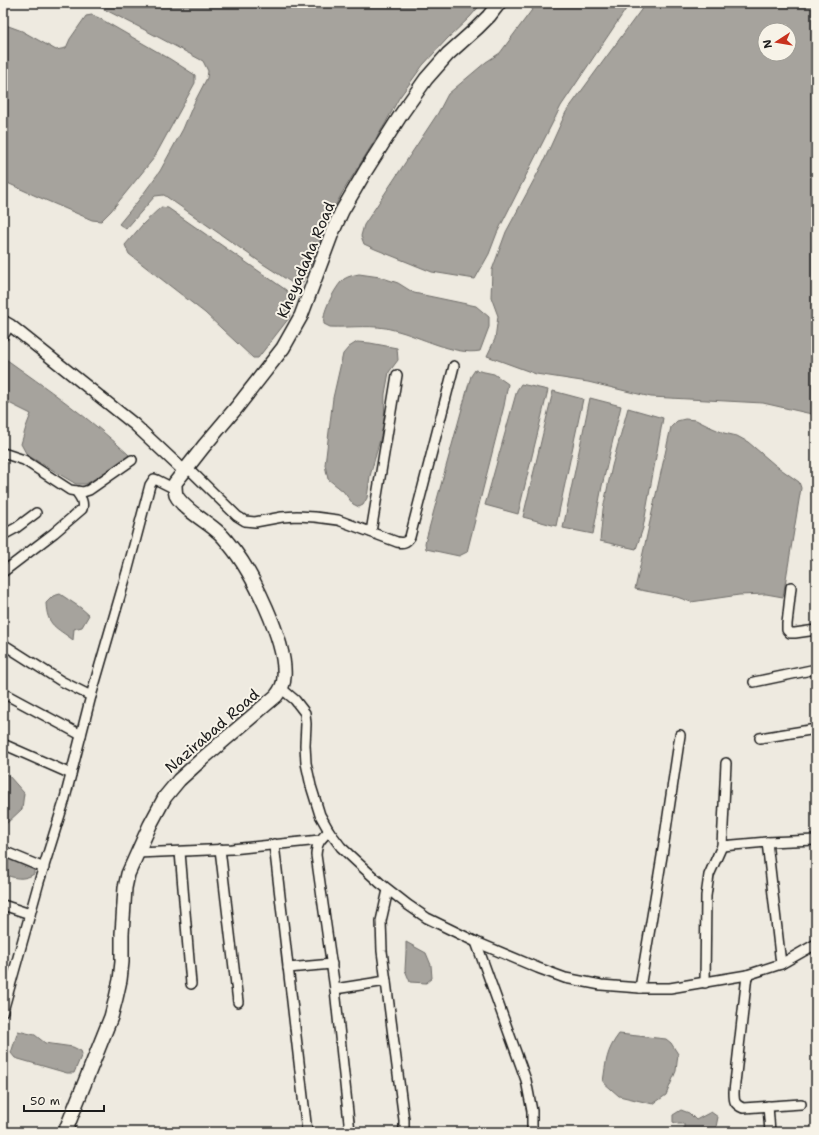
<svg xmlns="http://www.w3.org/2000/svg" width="819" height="1135" viewBox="0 0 819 1135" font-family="'Shantell Sans',sans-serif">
  <rect width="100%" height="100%" fill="#eeeae0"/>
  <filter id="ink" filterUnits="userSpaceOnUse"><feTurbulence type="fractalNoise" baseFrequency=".025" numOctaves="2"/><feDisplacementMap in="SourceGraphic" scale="8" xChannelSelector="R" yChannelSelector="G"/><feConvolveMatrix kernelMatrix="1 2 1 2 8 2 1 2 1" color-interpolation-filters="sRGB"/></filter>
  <g filter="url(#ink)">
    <g fill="#a6a39d" stroke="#6f6d69" fill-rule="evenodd">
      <polygon points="97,3 482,3 470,17 447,39 423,65 399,98 385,124 342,193 326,224 315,256 300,288 263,264 164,195 155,196 126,229 119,224 138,201 160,171 183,129 193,105 207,78 208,71 203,61 143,29 96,5"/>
      <polygon points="537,3 630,3 561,106 497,233 489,254 475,279 432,272 375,249 364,244 361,236 364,225 438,113 448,94 486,62 500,53"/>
      <path d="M646 3H816V415L763 403 651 397 588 382 536 374 487 356 495 339 498 316 491 297 492 270 506 232 542 165 566 112ZM765 30H789V54H765Z"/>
      <polygon points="92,15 99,18 170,59 195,75 195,83 154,158 111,211 101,221 92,220 36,196 3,181 3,24 22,31 56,50 66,48 70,39 86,16"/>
      <polygon points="161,207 168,208 286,290 294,301 289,318 258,358 253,358 205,313 129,254 125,245 143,224"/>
      <path d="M359 274 380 277 398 283 414 293 476 306 489 317V327L480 351C454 356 420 336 394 330 375 324 350 328 330 327L324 324C324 322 323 320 324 317 324 309 337 284 344 279 349 276 354 275 359 274Z"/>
      <polygon points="357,342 370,343 397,348 398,360 389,372 385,394 384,425 370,476 367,498 363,505 359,507 353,504 343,491 328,479 325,465 333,398 343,354 349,347"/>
      <path d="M3 357C46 388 90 418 129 455L123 462 86 484H76L27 455 21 444 26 427 31 414 3 400Z"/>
      <polygon points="475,370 494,374 508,384 504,406 467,552 459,556 426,549 425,543 471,376"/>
      <polygon points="521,384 548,390 518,514 485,505 517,390"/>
      <polygon points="553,391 583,399 556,526 523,517"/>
      <polygon points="590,398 621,406 602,486 593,534 563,528"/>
      <polygon points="628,408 663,418 643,528 636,549 600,541 603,509 612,466"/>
      <polygon points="685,419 696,420 708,426 724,433 737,436 748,442 775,465 799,482 801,488 783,597 766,594 739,595 691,602 677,597 635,589 671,427 677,421"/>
      <path d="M60 594 81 608 89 615 82 627 74 629 73 640C56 627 47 626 46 603L53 596Z"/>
      <polygon points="3,772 9,776 24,793 22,809 6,824 3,822"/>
      <path d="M3 853 34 866V874C23 881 14 878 3 874Z"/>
      <polygon points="406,942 426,953 431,965 432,978 426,983 410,982 405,970 406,952"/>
      <polygon points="18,1031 35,1035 45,1043 73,1047 81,1051 82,1054 74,1073 67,1073 15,1058 11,1053"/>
      <path d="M619 1034 666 1039 671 1043 678 1054 676 1071 666 1095 653 1104 619 1096 603 1082C606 1062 606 1051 619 1034Z"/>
      <polygon points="681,1110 689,1113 696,1120 711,1112 718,1117 715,1132 684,1132 684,1124 678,1124 673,1122 673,1115"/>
    </g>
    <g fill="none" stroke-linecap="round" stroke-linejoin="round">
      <g stroke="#1c1c1c" stroke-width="12">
        <g id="minor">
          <polyline points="3,336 10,325"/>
          <polyline points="3,453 24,460 70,490 83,492 89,490 132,460"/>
          <path d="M187 467 237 516 245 521 255 522 282 517 297 516 315 517 338 520 397 542C403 543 406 543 410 537L454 366"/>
          <polyline points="371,532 397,375"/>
          <polyline points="3,535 16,528 36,513"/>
          <path d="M3 572 54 533 82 509C84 501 80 497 76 491"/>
          <polyline points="791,587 787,624 787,630 790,633 795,633 816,630"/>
          <polyline points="3,644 61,681 91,696"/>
          <polyline points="754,682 816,669"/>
          <polyline points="282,689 295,700 305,713 306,724 305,745 306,763 311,786 320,815 329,831 341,847 357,862 380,883 408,905 427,918 476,942 538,968 565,978 601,985 640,988 670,988 747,975 781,964 816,944"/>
          <polyline points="3,693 81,735"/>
          <polyline points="760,738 816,729"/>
          <polyline points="3,744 71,774"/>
          <path d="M329 831C320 840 317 842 316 855L335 989 350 1132"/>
          <polyline points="767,842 781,964"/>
          <polyline points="274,844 307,1132"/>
          <polyline points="722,846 767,842 816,840"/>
          <polyline points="220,849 238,1002"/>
          <polyline points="3,851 44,868"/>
          <polyline points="180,852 191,984"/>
          <polyline points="137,853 232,849 320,840"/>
          <polyline points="388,890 381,921 382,951 404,1120 404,1132"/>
          <polyline points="3,905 30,914"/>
          <polyline points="476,942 526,1080 532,1111 532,1132"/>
          <polyline points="288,968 332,964"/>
          <path d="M747 975 734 1092C734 1101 734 1104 743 1108L801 1104"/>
          <polyline points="705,983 706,896 709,875 722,846 726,763"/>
          <polyline points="640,988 662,856 680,735"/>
          <polyline points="335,989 386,981"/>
          <polyline points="3,1011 39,882 64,802 91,696 127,572 150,485 154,479 157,480 175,489"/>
          <polyline points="768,1106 770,1132"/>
        </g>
      </g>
      <g stroke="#1c1c1c" stroke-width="14">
        <polyline id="tertiary" points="3,321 10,325 134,424 184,471"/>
      </g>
      <g stroke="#1c1c1c" stroke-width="16">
        <path id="secondary" d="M65 1132 111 1017 116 998 120 980 122 962V934L125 888 128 874 150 825 165 797 179 780 201 760 276 696C281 690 284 685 284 677 287 643 252 571 229 544 226 540 222 535 217 531 206 521 183 509 176 495 175 491 175 487 175 483L204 446 237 407 283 348 301 316 332 233 342 211 366 170 402 113 426 79 448 54 477 28 489 16 499 3"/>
      </g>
      <use href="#minor" stroke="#f7f3e8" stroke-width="9"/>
      <use href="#tertiary" stroke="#f7f3e8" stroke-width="11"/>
      <use href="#secondary" stroke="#f7f3e8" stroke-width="13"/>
    </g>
  </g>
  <g text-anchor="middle" stroke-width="4" stroke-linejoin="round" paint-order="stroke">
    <g font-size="15" fill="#1c1c1c" stroke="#f7f3e8">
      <text transform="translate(306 260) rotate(-67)" y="5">Kheyadaha Road</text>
      <text transform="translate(212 731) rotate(-41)" y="5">Nazirabad Road</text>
    </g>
  </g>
  <rect width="819" height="1135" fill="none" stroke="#f7f3e8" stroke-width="16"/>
  <rect x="8" y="8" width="803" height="1119" fill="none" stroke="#1c1c1c" stroke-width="1.5" filter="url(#ink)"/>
  <g transform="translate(777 42) rotate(258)"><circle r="19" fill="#f7f3e8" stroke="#9f9d96"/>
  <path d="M0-3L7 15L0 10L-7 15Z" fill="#c8321e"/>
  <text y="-6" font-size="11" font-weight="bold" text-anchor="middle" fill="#1c1c1c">N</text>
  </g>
  <path d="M24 1105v6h80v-6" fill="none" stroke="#1c1c1c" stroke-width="2"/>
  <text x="30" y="1105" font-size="12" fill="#1c1c1c" stroke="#f7f3e8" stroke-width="3" paint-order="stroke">50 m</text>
</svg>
